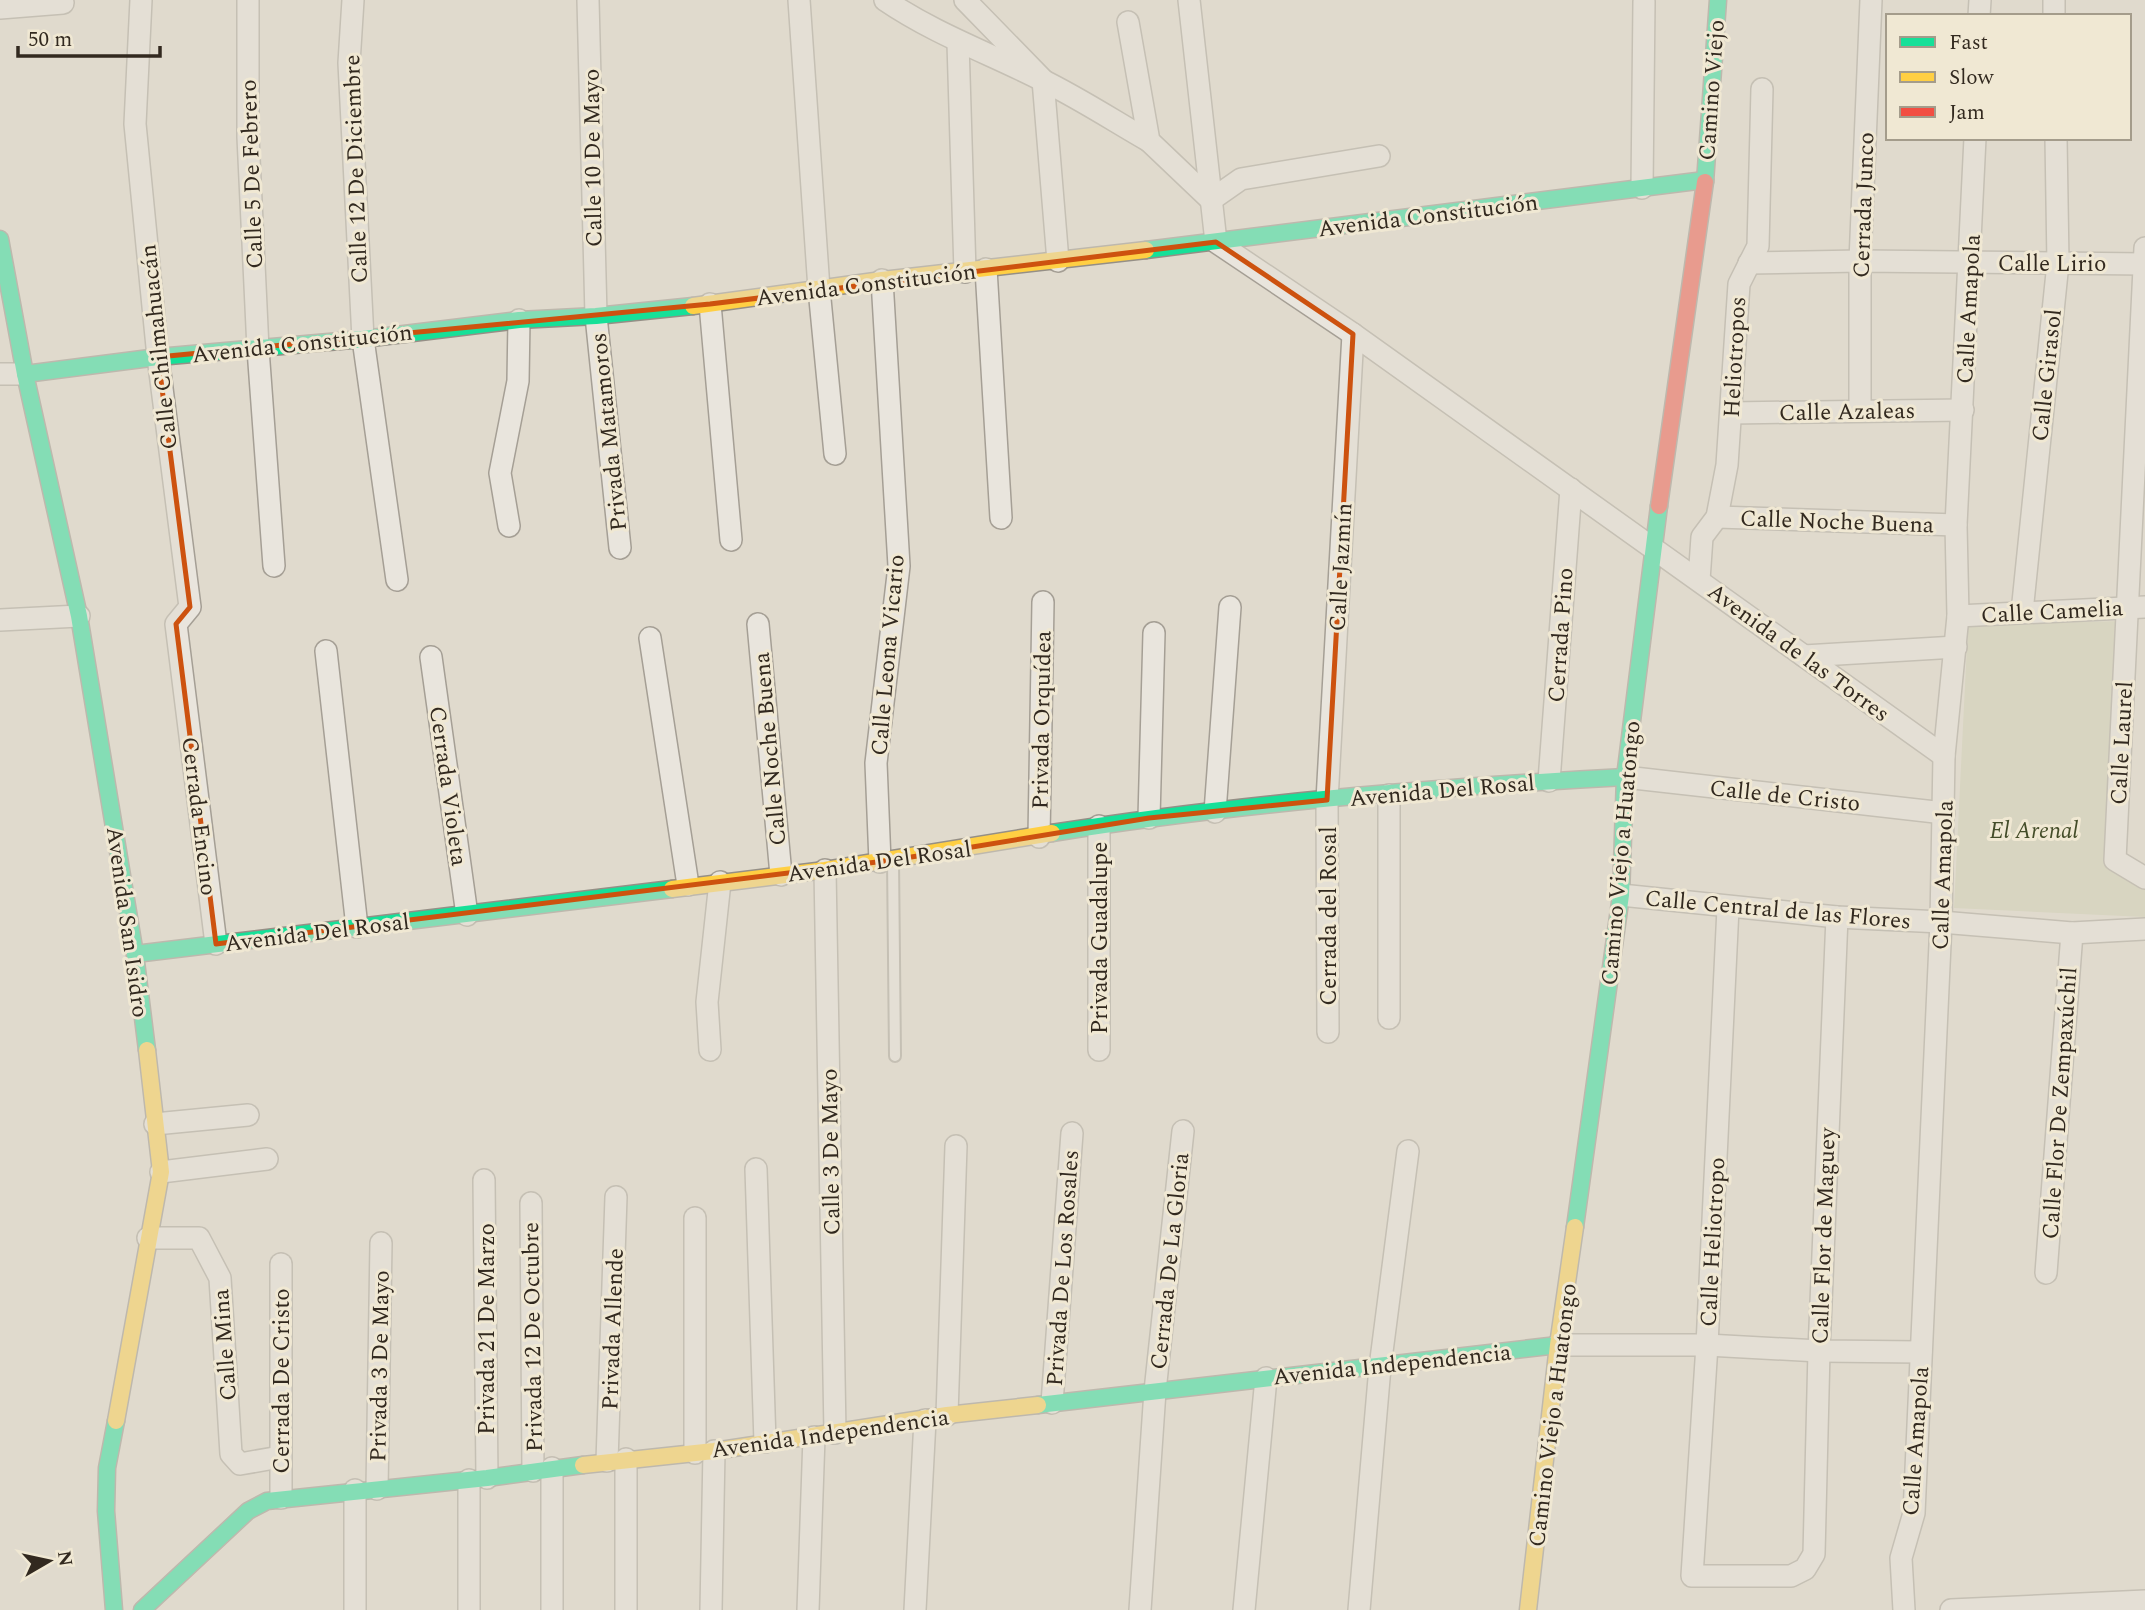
<svg xmlns="http://www.w3.org/2000/svg" width="2145" height="1610" viewBox="0 0 2145 1610" font-family="Spectral,serif">
  <rect width="100%" height="100%" fill="#e0dacd"/>
  <polygon fill="#ceceb1" points="2121,621 2110,861 2145,885 2145,917 1954,908 1968,625"/>
  <g fill="none" stroke-linecap="round" stroke-linejoin="round">
    <g stroke="#a59f95" stroke-width="14">
      <polyline id="lane" points="893,860 895,1056"/>
    </g>
    <g stroke="#a59f95" stroke-width="24">
      <g id="street">
        <polyline points="141,0 135,124 158,357 190,607 176,624 216,944"/>
        <polyline points="248,0 248,137 258,349 274,566"/>
        <polyline points="353,0 349,63 363,339 397,580"/>
        <polyline points="588,0 596,316 620,548"/>
        <polyline points="799,0 819,289 835,454"/>
        <path d="M885 0C935 34 989 53 1042 80 1079 98 1114 121 1149 141"/>
        <polyline points="965,0 1043,80 1058,261"/>
        <polyline points="1189,0 1216,242 1353,334 1944,756"/>
        <polyline points="2054,0 2054,16"/>
        <polyline points="0,8 63,3"/>
        <polyline points="1979,16 1980,0"/>
        <polyline points="1128,22 1149,141 1211,200 1241,179 1379,156"/>
        <polyline points="958,43 965,272"/>
        <polyline points="1642,188 1644,2"/>
        <polyline points="2145,248 2115,860 2145,878"/>
        <polyline points="1749,263 1860,261 2145,264"/>
        <polyline points="986,269 1001,518"/>
        <polyline points="710,304 731,540"/>
        <polyline points="0,374 25,374"/>
        <polyline points="1860,411 1860,261 1871,0"/>
        <polyline points="1731,413 1963,410"/>
        <polyline points="1717,517 1956,525"/>
        <polyline points="509,526 500,473 518,381 519,320"/>
        <polyline points="1699,580 1702,537 1717,517 1727,465 1739,284 1758,246 1762,89"/>
        <polyline points="2022,612 2058,263 2056,138"/>
        <polyline points="1958,616 2145,607"/>
        <polyline points="0,620 79,616"/>
        <polyline points="758,624 781,875"/>
        <polyline points="650,638 688,885"/>
        <polyline points="326,651 357,927"/>
        <polyline points="1804,656 1956,647"/>
        <polyline points="431,657 467,915"/>
        <polyline points="1625,777 1944,813"/>
        <polyline points="1549,781 1571,489"/>
        <polyline points="1215,812 1230,607"/>
        <polyline points="1149,818 1154,633"/>
        <polyline points="1099,826 1099,1050"/>
        <polyline points="1039,837 1043,602"/>
        <polyline points="880,862 876,763 899,566 882,280"/>
        <polyline points="825,870 835,1433"/>
        <polyline points="1621,895 1837,917 1941,922 2072,933 2145,929"/>
        <polyline points="1728,908 1707,1345 1692,1576 1791,1576 1805,1569 1814,1554 1819,1351 1837,917"/>
        <polyline points="1389,1018 1389,795"/>
        <polyline points="1328,1032 1327,800 1353,334"/>
        <polyline points="710,1050 707,1002 720,882"/>
        <polyline points="155,1124 248,1115"/>
        <polyline points="756,1169 765,1442"/>
        <polyline points="161,1172 267,1159"/>
        <polyline points="484,1180 487,1478"/>
        <polyline points="531,1203 533,1471"/>
        <polyline points="695,1218 695,1453"/>
        <polyline points="148,1238 199,1238 220,1278 231,1454 240,1464 280,1457"/>
        <polyline points="281,1264 281,1498"/>
        <polyline points="2046,1273 2072,933"/>
        <polyline points="1558,1345 1707,1345 1819,1351 1921,1352"/>
        <polyline points="1052,1403 1072,1133"/>
        <polyline points="947,1415 956,1146"/>
        <polyline points="607,1461 616,1197"/>
        <polyline points="377,1489 381,1243"/>
        <polyline points="355,1490 355,1610"/>
        <polyline points="469,1610 469,1480"/>
        <polyline points="552,1610 552,1468"/>
        <polyline points="626,1610 626,1459"/>
        <polyline points="711,1610 714,1451"/>
        <polyline points="808,1610 814,1437"/>
        <polyline points="915,1610 925,1420"/>
        <polyline points="1140,1610 1155,1391 1183,1131"/>
        <polyline points="1244,1610 1266,1378"/>
        <polyline points="1359,1610 1380,1367 1408,1151"/>
        <polyline points="1904,1610 1901,1558 1914,1513 1941,922 1944,756 1958,616 1956,525 1975,138"/>
        <polyline points="1951,1610 2145,1601"/>
      </g>
    </g>
    <g stroke="#958f86" stroke-width="19">
      <g id="fast">
        <polyline points="1705,182 1718,0"/>
        <polyline points="0,239 25,374 79,616 135,954 147,1050"/>
        <polyline points="1146,250 1705,180"/>
        <polyline points="25,374 158,357 363,339 519,320 596,316 693,306"/>
        <path d="M1052 833C1241 803 1434 787 1625 777"/>
        <polyline points="135,954 672,889"/>
        <polyline points="1575,1227 1621,895 1625,777 1659,506"/>
        <polyline points="1038,1405 1558,1345"/>
        <polyline points="114,1610 106,1511 107,1468 116,1421"/>
        <polyline points="142,1610 248,1511 267,1501 487,1478 583,1465"/>
      </g>
    </g>
    <g stroke="#958f86" stroke-width="19">
      <g id="slow">
        <polyline points="693,306 882,280 1146,250"/>
        <polyline points="672,889 825,870 1052,833"/>
        <polyline points="116,1421 161,1172 147,1050"/>
        <polyline points="583,1465 714,1451 947,1415 1038,1405"/>
        <polyline points="1528,1610 1558,1345 1575,1227"/>
      </g>
    </g>
    <g stroke="#958f86" stroke-width="19">
      <polyline id="jam" points="1659,506 1705,182"/>
    </g>
    <use href="#lane" stroke="#e9e5dd" stroke-width="10"/>
    <use href="#street" stroke="#e9e5dd" stroke-width="21"/>
    <use href="#fast" stroke="#16e098" stroke-width="16"/>
    <use href="#slow" stroke="#ffcf43" stroke-width="16"/>
    <use href="#jam" stroke="#f24e42" stroke-width="16"/>
  </g>
  <path d="M0 0H2145V1610H0ZM1216 242 1353 334 1327 800 1149 818 893 860 216 944 176 624 190 607 158 357 710 304Z" fill="#e0dacd" fill-opacity=".55" fill-rule="evenodd"/>
  <path fill="none" stroke="#cd520f" stroke-width="5" stroke-linejoin="round" d="M1216 242 1353 334 1327 800 1149 818 893 860 216 944 176 624 190 607 158 357 710 304Z"/>
  <g text-anchor="middle" stroke-width="6" stroke-linejoin="round" paint-order="stroke">
    <g font-size="23" fill="#32291f" stroke="#f0e8d3">
      <text transform="translate(1711 90) rotate(-86)" y="8">Camino Viejo</text>
      <text transform="translate(592 158) rotate(-91)" y="8">Calle 10 De Mayo</text>
      <text transform="translate(355 169) rotate(-92)" y="8">Calle 12 De Diciembre</text>
      <text transform="translate(251 174) rotate(-92)" y="8">Calle 5 De Febrero</text>
      <text transform="translate(1863 205) rotate(-88)" y="8">Cerrada Junco</text>
      <text transform="translate(1428 215) rotate(-7)" y="8">Avenida Constitución</text>
      <text x="2052" y="271">Calle Lirio</text>
      <text transform="translate(866 284) rotate(-7)" y="8">Avenida Constitución</text>
      <text transform="translate(1968 309) rotate(-87)" y="8">Calle Amapola</text>
      <text transform="translate(302 343) rotate(-6)" y="8">Avenida Constitución</text>
      <text transform="translate(158 347) rotate(-96)" y="8">Calle Chilmahuacán</text>
      <text transform="translate(1734 357) rotate(-87)" y="8">Heliotropos</text>
      <text transform="translate(2046 375) rotate(-84)" y="8">Calle Girasol</text>
      <text transform="translate(1847 411) rotate(-1)" y="8">Calle Azaleas</text>
      <text transform="translate(608 432) rotate(-96)" y="8">Privada Matamoros</text>
      <text transform="translate(1837 521) rotate(2)" y="8">Calle Noche Buena</text>
      <text transform="translate(1340 567) rotate(-87)" y="8">Calle Jazmín</text>
      <text transform="translate(2052 611) rotate(-3)" y="8">Calle Camelia</text>
      <text transform="translate(1560 635) rotate(-86)" y="8">Cerrada Pino</text>
      <text transform="translate(1799 652) rotate(36)" y="8">Avenida de las Torres</text>
      <text transform="translate(887 655) rotate(-85)" y="8">Calle Leona Vicario</text>
      <text transform="translate(1041 720) rotate(-89)" y="8">Privada Orquídea</text>
      <text transform="translate(2121 743) rotate(-87)" y="8">Calle Laurel</text>
      <text transform="translate(769 749) rotate(-95)" y="8">Calle Noche Buena</text>
      <text transform="translate(449 786) rotate(82)" y="8">Cerrada Violeta</text>
      <text transform="translate(1442 790) rotate(-5)" y="8">Avenida Del Rosal</text>
      <text transform="translate(1785 795) rotate(6)" y="8">Calle de Cristo</text>
      <text transform="translate(200 816) rotate(83)" y="8">Cerrada Encino</text>
      <text transform="translate(1620 853) rotate(-85)" y="8">Camino Viejo a Huatongo</text>
      <text transform="translate(879 861) rotate(-8)" y="8">Avenida Del Rosal</text>
      <text transform="translate(1942 875) rotate(-88)" y="8">Calle Amapola</text>
      <text transform="translate(1778 909) rotate(5)" y="8">Calle Central de las Flores</text>
      <text transform="translate(1328 916) rotate(-90)" y="8">Cerrada del Rosal</text>
      <text transform="translate(128 922) rotate(82)" y="8">Avenida San Isidro</text>
      <text transform="translate(317 932) rotate(-7)" y="8">Avenida Del Rosal</text>
      <text transform="translate(1099 938) rotate(-90)" y="8">Privada Guadalupe</text>
      <text transform="translate(2059 1103) rotate(-86)" y="8">Calle Flor De Zempaxúchil</text>
      <text transform="translate(830 1152) rotate(-91)" y="8">Calle 3 De Mayo</text>
      <text transform="translate(1823 1236) rotate(-88)" y="8">Calle Flor de Maguey</text>
      <text transform="translate(1712 1242) rotate(-87)" y="8">Calle Heliotropo</text>
      <text transform="translate(1169 1261) rotate(-84)" y="8">Cerrada De La Gloria</text>
      <text transform="translate(1062 1268) rotate(-86)" y="8">Privada De Los Rosales</text>
      <text transform="translate(486 1329) rotate(-90)" y="8">Privada 21 De Marzo</text>
      <text transform="translate(612 1329) rotate(-88)" y="8">Privada Allende</text>
      <text transform="translate(532 1337) rotate(-91)" y="8">Privada 12 De Octubre</text>
      <text transform="translate(224 1345) rotate(-94)" y="8">Calle Mina</text>
      <text transform="translate(1392 1364) rotate(-6)" y="8">Avenida Independencia</text>
      <text transform="translate(379 1366) rotate(-89)" y="8">Privada 3 De Mayo</text>
      <text transform="translate(281 1381) rotate(-90)" y="8">Cerrada De Cristo</text>
      <text transform="translate(1552 1415) rotate(-83)" y="8">Camino Viejo a Huatongo</text>
      <text transform="translate(830 1433) rotate(-8)" y="8">Avenida Independencia</text>
      <text transform="translate(1915 1441) rotate(-86)" y="8">Calle Amapola</text>
    </g>
    <g font-size="23" font-style="italic" fill="#434c28" stroke="#f0e8d3">
      <text x="2034" y="838">El Arenal</text>
    </g>
  </g>
  <rect x="1886" y="14" width="245" height="126" fill="#f0e8d3" stroke="#a49c8b" stroke-width="2"/>
  <rect x="1900" y="37" width="35" height="10" fill="#16e098" stroke="#a49c8b" stroke-width="2"/>
  <text x="1949" y="49" font-size="21" fill="#32291f">Fast</text>
  <rect x="1900" y="72" width="35" height="10" fill="#ffcf43" stroke="#a49c8b" stroke-width="2"/>
  <text x="1949" y="84" font-size="21" fill="#32291f">Slow</text>
  <rect x="1900" y="107" width="35" height="10" fill="#f24e42" stroke="#a49c8b" stroke-width="2"/>
  <text x="1949" y="119" font-size="21" fill="#32291f">Jam</text>
  <g transform="translate(49 1561) rotate(81)" stroke="#f0e8d3" stroke-width="5" paint-order="stroke">
  <path d="M0-5L12 26L0 18L-12 26Z" fill="#32291f"/>
  <text y="-10" font-size="19" font-weight="bold" text-anchor="middle" fill="#32291f">N</text>
  </g>
  <path d="M18 46v10h142v-10" fill="none" stroke="#32291f" stroke-width="3.5"/>
  <text x="28" y="46" font-size="21" fill="#32291f" stroke="#f0e8d3" stroke-width="5" paint-order="stroke">50 m</text>
</svg>
